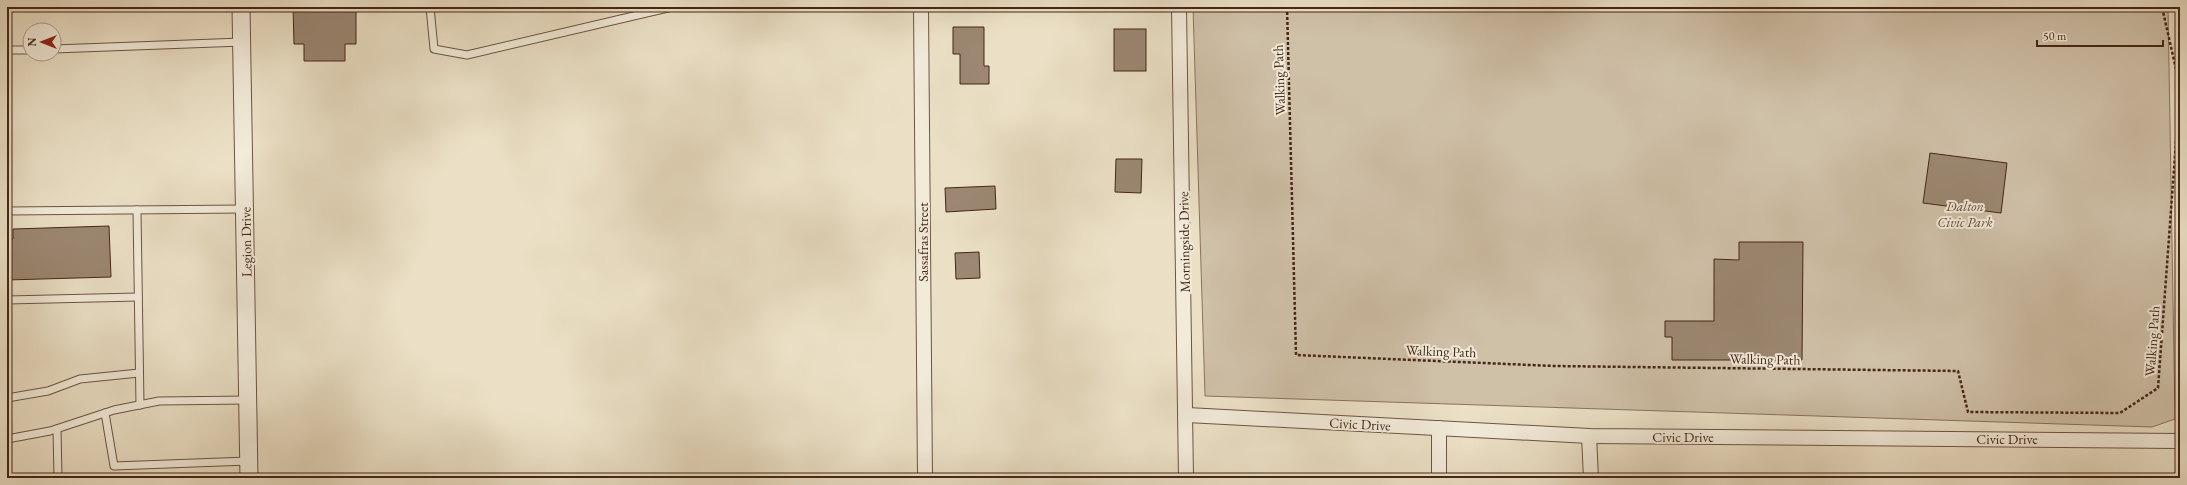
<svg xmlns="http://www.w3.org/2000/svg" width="2187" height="485" viewBox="0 0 2187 485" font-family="'EB Garamond',serif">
  <rect width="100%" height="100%" fill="#ebe0c6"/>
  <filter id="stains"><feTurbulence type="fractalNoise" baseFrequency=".005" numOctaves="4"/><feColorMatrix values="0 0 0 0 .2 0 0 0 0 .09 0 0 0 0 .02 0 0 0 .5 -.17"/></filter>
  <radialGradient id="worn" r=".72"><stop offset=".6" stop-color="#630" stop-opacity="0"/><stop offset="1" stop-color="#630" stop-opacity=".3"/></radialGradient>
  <polygon fill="#cfc0a8" stroke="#8a735f" points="1193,7 2168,7 2175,419 2152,427 1205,396"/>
  <g fill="#9b8772" stroke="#452616">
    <polygon points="293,7 356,7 356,44 345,44 345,61 304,61 304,44 294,44"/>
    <polygon points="953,27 984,27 984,66 989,66 989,84 960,84 960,54 953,54"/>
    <rect x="1114" y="29" width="32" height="42"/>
    <polygon points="1930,153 2007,163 2001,213 1923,203"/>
    <polygon points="1116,159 1142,159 1141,193 1115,192"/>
    <polygon points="995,186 996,209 946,212 945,188"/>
    <polygon points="109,226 111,277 7,280 7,239 13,239 13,229"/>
    <polygon points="1739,242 1803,242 1802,360 1672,360 1672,337 1665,337 1665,321 1714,321 1714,259 1739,260"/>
    <polygon points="979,252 980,278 956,279 955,253"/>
  </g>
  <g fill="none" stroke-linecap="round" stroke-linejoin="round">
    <g stroke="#6e5442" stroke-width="9">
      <g id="service">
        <polyline points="430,7 434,49 467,55 672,7"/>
        <polyline points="54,49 242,42"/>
        <polyline points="7,50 30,50"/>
        <polyline points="137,210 140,405"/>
        <polyline points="7,211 245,209"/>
        <polyline points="7,300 138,297"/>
        <polyline points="7,398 48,391 80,379 139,373"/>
        <polyline points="105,413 114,466 248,461"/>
        <polyline points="57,429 58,478"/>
        <polyline points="7,439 50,431 114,410 159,401 248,400"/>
      </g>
    </g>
    <g stroke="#6e5442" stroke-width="16">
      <g id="minor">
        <polyline points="921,7 925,478"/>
        <polyline points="1179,7 1186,478"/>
        <polyline points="1187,415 1589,436 2180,441"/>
        <polyline points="1589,436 1591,478"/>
        <polyline points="1439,478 1439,428"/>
      </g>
    </g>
    <g stroke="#6e5442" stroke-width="19">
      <polyline id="tertiary" points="241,7 249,478"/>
    </g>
    <polyline stroke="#452616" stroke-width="2.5" stroke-dasharray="3 2" stroke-linecap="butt" points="1287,7 1296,355 1554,366 1958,371 1968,412 2120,413 2158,388 2180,87 2162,7"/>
    <use href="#service" stroke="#f2ebda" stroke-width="7"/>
    <use href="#minor" stroke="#f2ebda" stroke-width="14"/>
    <use href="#tertiary" stroke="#f2ebda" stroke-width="17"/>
  </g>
  <g text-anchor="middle" stroke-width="4" stroke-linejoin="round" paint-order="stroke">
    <g font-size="14" fill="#452616" stroke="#f2ebda">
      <text transform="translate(1279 80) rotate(-92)" y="5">Walking Path</text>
      <text transform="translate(246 242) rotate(-91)" y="5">Legion Drive</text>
      <text transform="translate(923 242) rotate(-90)" y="5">Sassafras Street</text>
      <text transform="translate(1184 242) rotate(-91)" y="5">Morningside Drive</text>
      <text transform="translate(2152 341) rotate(-86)" y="5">Walking Path</text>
      <text transform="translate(1441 351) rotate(2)" y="5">Walking Path</text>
      <text transform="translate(1765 359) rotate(1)" y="5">Walking Path</text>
      <text transform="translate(1360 424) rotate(3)" y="5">Civic Drive</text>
      <text x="1683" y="442">Civic Drive</text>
      <text x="2007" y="444">Civic Drive</text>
    </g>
    <g font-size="14" font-style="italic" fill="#684c3a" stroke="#f2ebda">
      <text x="1965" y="211">Dalton<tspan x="1965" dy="16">Civic Park</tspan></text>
    </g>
  </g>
  <rect width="2187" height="485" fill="none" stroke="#ebe0c6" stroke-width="24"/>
  <rect x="8" y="8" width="2171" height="469" fill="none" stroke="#452616" stroke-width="2"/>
  <rect x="12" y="12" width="2163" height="461" fill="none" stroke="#452616"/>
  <g transform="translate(42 42) rotate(270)"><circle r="19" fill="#f2ebda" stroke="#ad9c8c"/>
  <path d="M0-3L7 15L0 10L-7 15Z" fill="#8f2418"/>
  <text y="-6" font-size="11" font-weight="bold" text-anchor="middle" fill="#452616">N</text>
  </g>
  <path d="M2037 40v6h126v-6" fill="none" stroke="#452616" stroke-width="2"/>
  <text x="2043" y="40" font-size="12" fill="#452616" stroke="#f2ebda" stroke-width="3" paint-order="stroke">50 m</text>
  <rect width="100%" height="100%" filter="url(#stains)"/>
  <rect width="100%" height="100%" fill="url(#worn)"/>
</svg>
